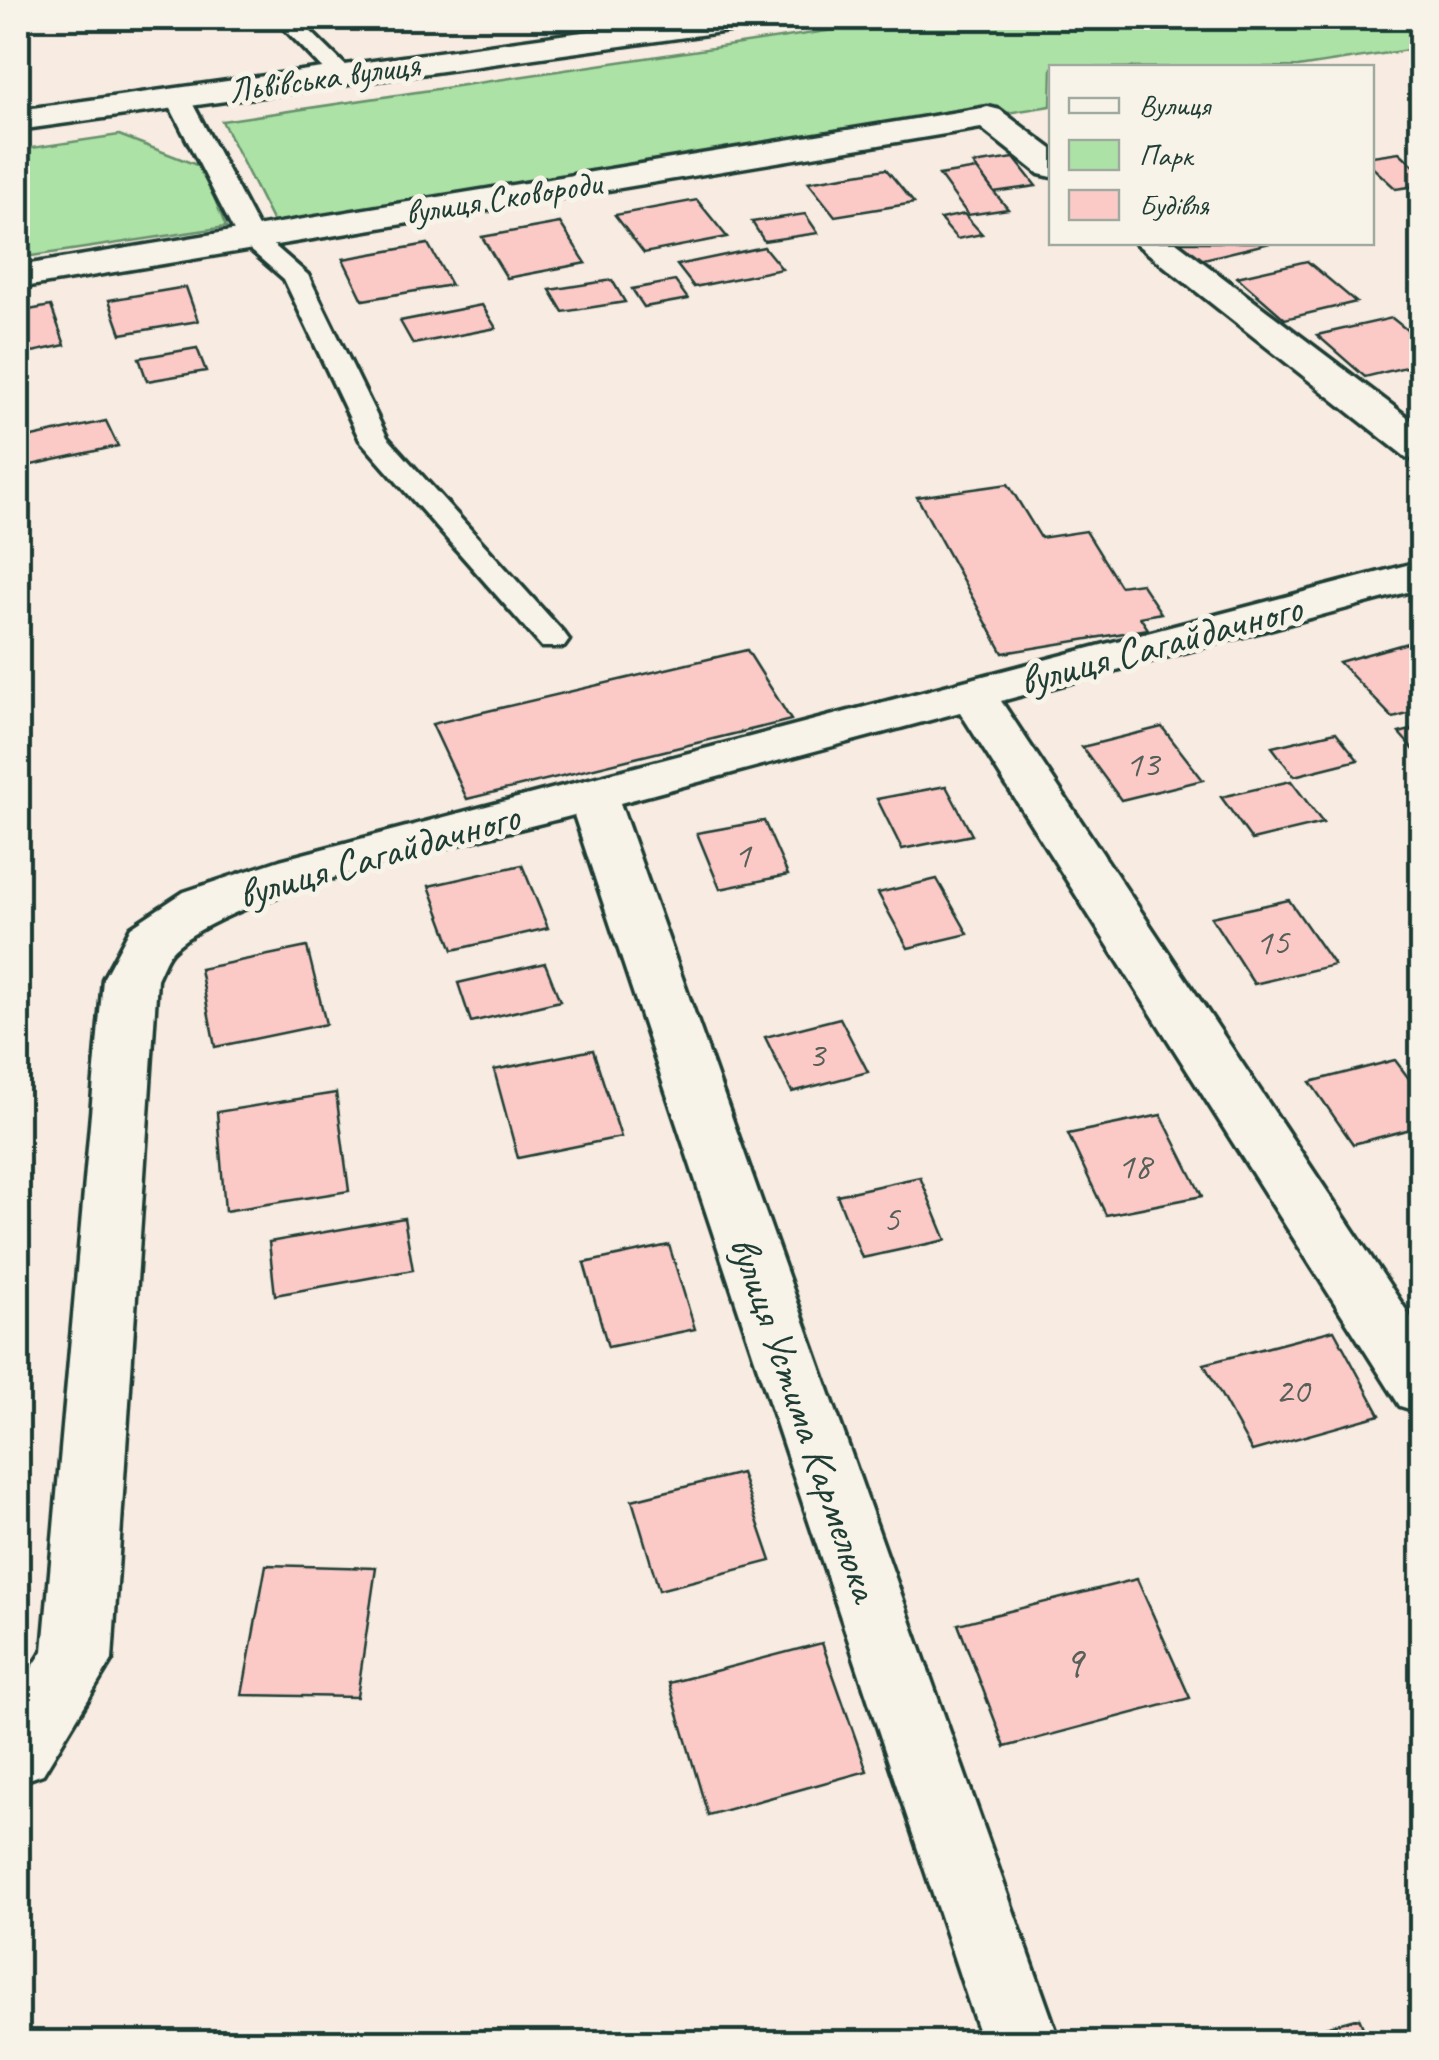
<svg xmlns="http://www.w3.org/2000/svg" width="1439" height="2060" viewBox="0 0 1439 2060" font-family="Caveat,sans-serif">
  <rect width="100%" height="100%" fill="#f8ebe1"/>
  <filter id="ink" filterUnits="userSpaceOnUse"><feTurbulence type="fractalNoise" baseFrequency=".01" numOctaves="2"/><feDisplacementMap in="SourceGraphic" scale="20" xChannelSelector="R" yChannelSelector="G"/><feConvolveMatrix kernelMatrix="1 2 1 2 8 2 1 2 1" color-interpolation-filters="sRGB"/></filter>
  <g filter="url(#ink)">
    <g fill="#ace2a5" stroke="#66906c" stroke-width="2.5">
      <polygon points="914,18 1421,18 1421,48 1298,67 1052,68 1051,106 276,228 222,121"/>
      <polygon points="119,135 202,167 226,227 18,258 18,150"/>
    </g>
    <g fill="#fbcac7" stroke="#1f3d34" stroke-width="2.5">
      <polygon points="1399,152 1422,173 1422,185 1396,189 1372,167 1372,156"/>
      <polygon points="1014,158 1036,186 994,192 973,164"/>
      <polygon points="886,169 914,203 835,216 808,182"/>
      <polygon points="977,169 994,192 1008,209 968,215 939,175"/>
      <polygon points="697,200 727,237 644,253 615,215"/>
      <polygon points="805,214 818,233 764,241 752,222"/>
      <polygon points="964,214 982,234 957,239 940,219"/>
      <polygon points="560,223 586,263 507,278 482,237"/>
      <polygon points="1180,242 1274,242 1200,260"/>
      <polygon points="428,244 451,285 363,300 343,259"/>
      <polygon points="764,247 782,269 694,287 677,265"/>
      <polygon points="1307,261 1356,302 1285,319 1237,277"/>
      <polygon points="612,280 625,302 563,312 550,290"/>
      <polygon points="675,281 688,299 644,307 632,289"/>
      <polygon points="186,287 198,321 121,334 109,300"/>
      <polygon points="482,305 496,328 413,344 400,321"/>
      <polygon points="51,306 65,345 18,355 18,312"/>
      <polygon points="1392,318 1422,342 1422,363 1365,377 1317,335"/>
      <polygon points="197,348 206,371 147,381 139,358"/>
      <polygon points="106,421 118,446 18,468 18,440"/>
      <polygon points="1008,484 1041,538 1086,531 1120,586 1141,583 1161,613 1140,617 1148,629 1003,653 917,497"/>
      <polygon points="1422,639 1422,710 1393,718 1339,662"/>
      <polygon points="747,650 791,720 467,799 432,724"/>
      <polygon points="1162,727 1203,780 1121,800 1082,747"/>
      <polygon points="1422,727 1422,759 1399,733"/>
      <polygon points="1336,732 1358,760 1294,776 1272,747"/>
      <polygon points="1291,781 1323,823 1252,840 1221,797"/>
      <polygon points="946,786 972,835 902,849 877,799"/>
      <polygon points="764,821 788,875 720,889 697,833"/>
      <polygon points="522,865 548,928 453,950 429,886"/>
      <polygon points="937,879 968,934 908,948 878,893"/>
      <polygon points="1289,900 1334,965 1254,984 1211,917"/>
      <polygon points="307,947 326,1024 215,1047 200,969"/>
      <polygon points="545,963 560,1001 471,1022 458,983"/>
      <polygon points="840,1018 868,1072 792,1092 765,1037"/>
      <polygon points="593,1050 621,1137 518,1158 494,1070"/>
      <polygon points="1395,1060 1422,1096 1422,1126 1353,1144 1310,1082"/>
      <polygon points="336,1093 349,1191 225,1211 217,1112"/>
      <polygon points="1161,1115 1202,1196 1106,1215 1068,1134"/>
      <polygon points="920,1177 946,1240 862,1258 837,1195"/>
      <polygon points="404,1218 413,1270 275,1295 269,1242"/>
      <polygon points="669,1245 695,1329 608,1347 584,1263"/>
      <polygon points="1334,1330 1380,1415 1252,1451 1204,1364"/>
      <polygon points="741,1473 771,1561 659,1590 632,1500"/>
      <polygon points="266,1565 376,1568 357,1697 242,1695"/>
      <polygon points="1137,1579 1190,1698 1005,1747 958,1624"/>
      <polygon points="822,1643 867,1771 708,1815 669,1683"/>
      <polygon points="1359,2018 1369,2042 1269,2042"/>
    </g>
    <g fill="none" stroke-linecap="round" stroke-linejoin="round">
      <g stroke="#1f3d34" stroke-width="7">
        <g id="service">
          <polygon points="274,18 297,18 349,69 352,74 349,79 333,79"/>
          <polygon points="177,90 189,97 262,235 308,275 387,437 564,633 569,640 564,647 542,647 360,440 284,279 238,239 165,97"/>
        </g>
      </g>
      <g stroke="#1f3d34" stroke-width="7">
        <g id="minor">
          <polygon points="988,107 1000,110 1052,149 1052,177 1039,174 981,128 18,288 18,266"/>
          <polygon points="1134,242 1176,242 1422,428 1422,461 1407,458"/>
          <path d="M1422 561V588L1001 701 1422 1334V1413L1400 1406 960 712 620 803 1060 2042H982L574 815C488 838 224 893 171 952 165 959 161 971 157 979L112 1660 43 1774 18 1783V1690L43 1651 103 979 131 927 184 892 280 860Z"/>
        </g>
      </g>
      <g stroke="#1f3d34" stroke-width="7">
        <polygon id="primary" points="684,18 766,18 761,25 750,28 18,130 18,110"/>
      </g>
      <use href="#service" fill="#f7f3e8" fill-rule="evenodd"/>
      <use href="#minor" fill="#f7f3e8" fill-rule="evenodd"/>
      <use href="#primary" fill="#f7f3e8" fill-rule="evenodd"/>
    </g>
  </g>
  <g text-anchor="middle" stroke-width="10" stroke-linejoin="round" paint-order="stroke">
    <g font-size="35" fill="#1f3d34" stroke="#f7f3e8">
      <text transform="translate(324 77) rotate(-8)" y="12">Львівська вулиця</text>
      <text transform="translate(503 197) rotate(-9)" y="12">вулиця Сковороди</text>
    </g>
    <g font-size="38" fill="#566059">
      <text x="1142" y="776">13</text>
      <text x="742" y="867">1</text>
      <text x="1272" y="954">15</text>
      <text x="816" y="1067">3</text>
      <text x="1134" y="1178">18</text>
      <text x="891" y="1231">5</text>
      <text x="1292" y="1403">20</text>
    </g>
    <g font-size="42" fill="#1f3d34" stroke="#f7f3e8">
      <text transform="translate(1160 643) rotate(-15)" y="15">вулиця Сагайдачного</text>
      <text transform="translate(378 854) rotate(-16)" y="15">вулиця Сагайдачного</text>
      <text transform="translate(806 1418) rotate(71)" y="15">вулиця Устима Кармелюка</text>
    </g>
    <g font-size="45" fill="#566059">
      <text x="1073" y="1677">9</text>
    </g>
  </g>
  <rect width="1439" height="2060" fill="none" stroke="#f7f3e8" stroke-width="60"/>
  <rect x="30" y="30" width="1379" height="2000" fill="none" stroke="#1f3d34" stroke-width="4" filter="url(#ink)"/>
  <rect x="1049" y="65" width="325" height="180" fill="#f7f3e8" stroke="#a1aaa0" stroke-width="2.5"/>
  <rect x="1069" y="98" width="50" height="15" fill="#f7f3e8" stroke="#a1aaa0" stroke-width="2.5"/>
  <text x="1139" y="115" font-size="30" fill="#1f3d34">Вулиця</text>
  <rect x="1069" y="140" width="50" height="30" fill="#ace2a5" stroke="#a1aaa0" stroke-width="2.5"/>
  <text x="1139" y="165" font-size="30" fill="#1f3d34">Парк</text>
  <rect x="1069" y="190" width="50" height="30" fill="#fbcac7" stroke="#a1aaa0" stroke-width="2.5"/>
  <text x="1139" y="215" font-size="30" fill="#1f3d34">Будівля</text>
</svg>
